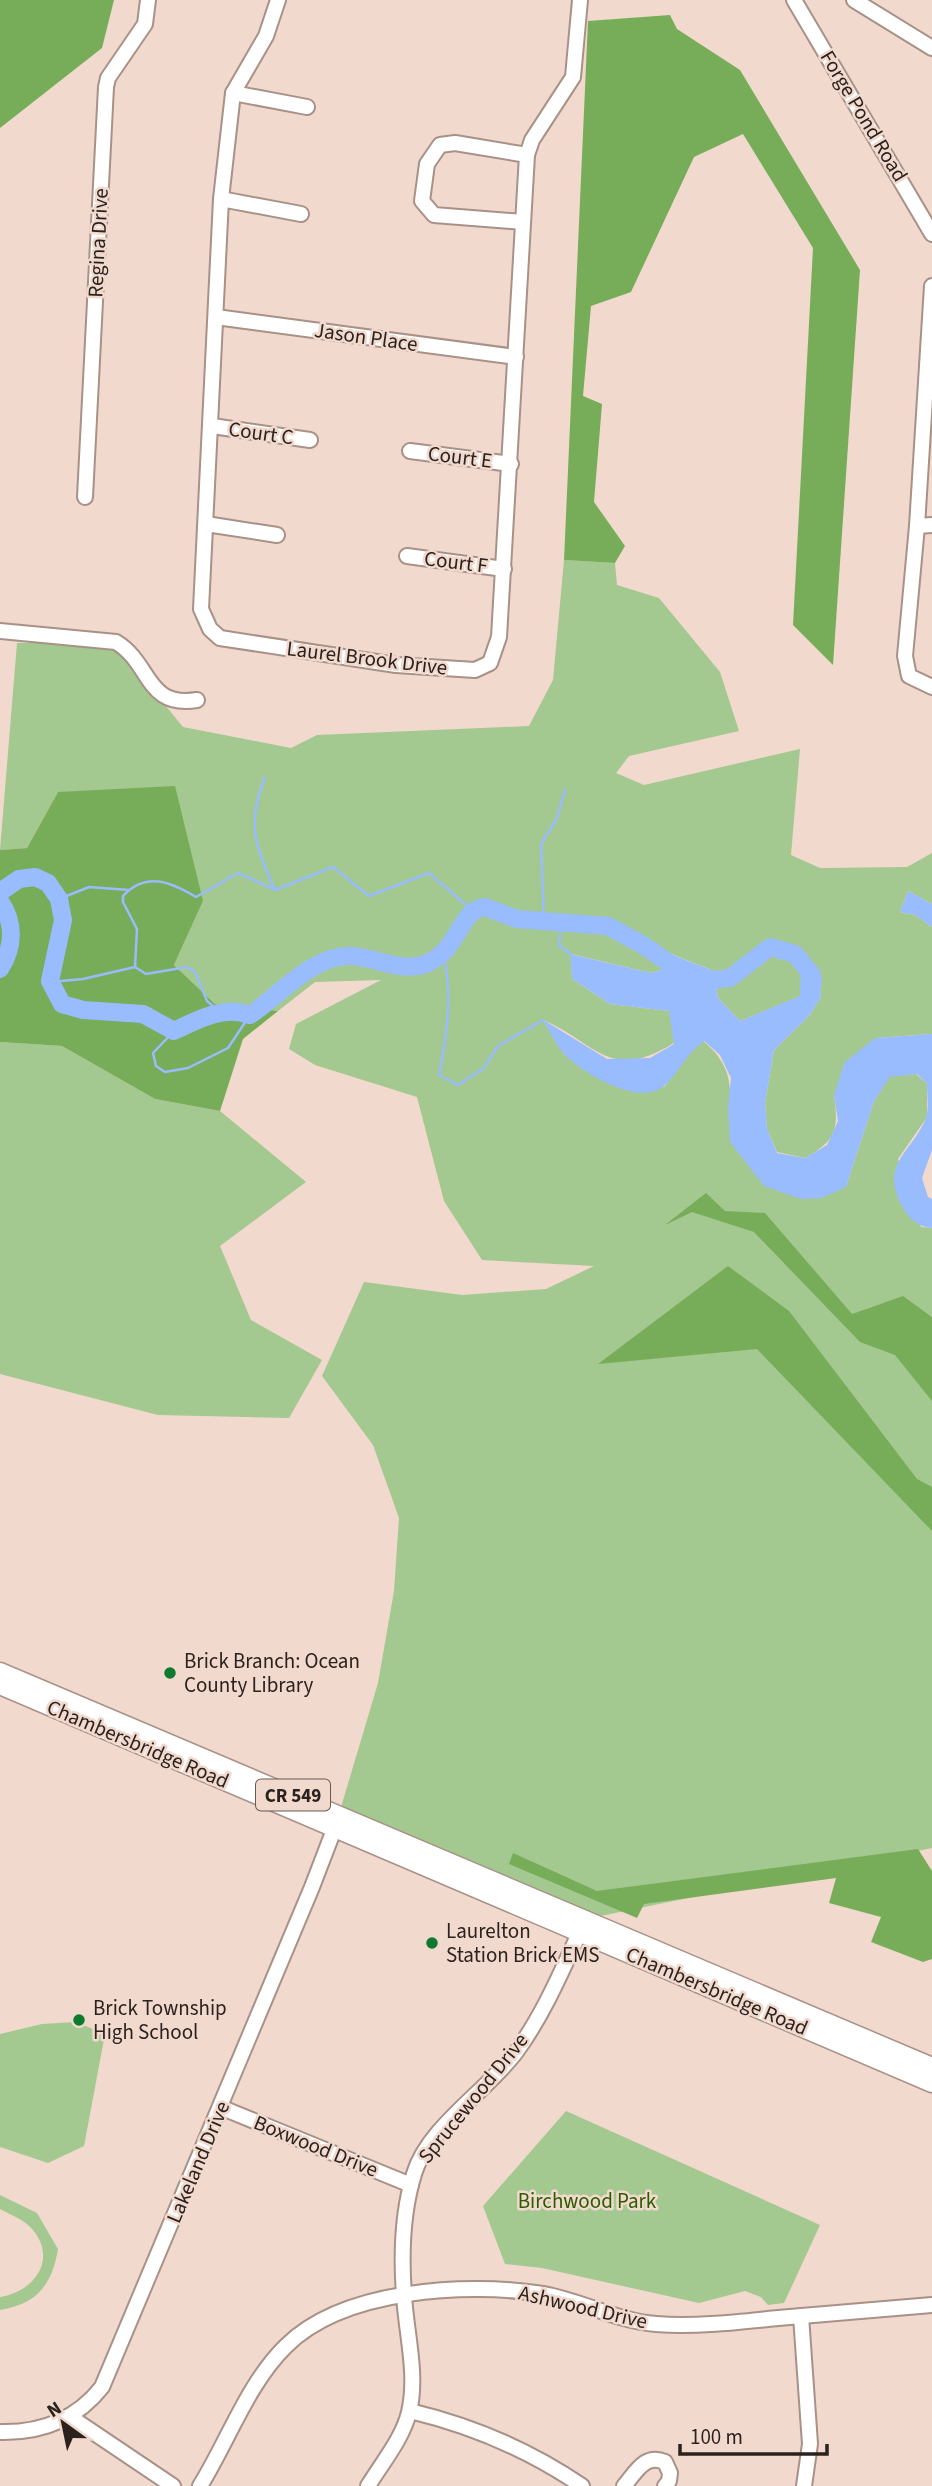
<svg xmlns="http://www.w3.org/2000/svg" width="932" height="2486" viewBox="0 0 932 2486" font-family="'Source Sans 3',sans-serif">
  <rect width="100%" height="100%" fill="#f2d9ce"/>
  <g fill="#a3c890">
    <path d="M564 560 615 563 617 585 659 598 720 672 739 731 629 756 616 773 644 785 800 749 791 855 820 868 907 867 932 853V904L908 891 900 912 915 915 932 927V1034L875 1038 834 1095C839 1129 836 1141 805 1158L777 1152 767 1129 765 1103 774 1050 809 1016 821 997 818 970 801 962V996L740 1021 718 998 714 971 669 953 664 969 651 973 571 954 572 979 610 1004 670 1011 674 1043C609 1083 597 1043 543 1020L565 1055 664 1087 684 1057 703 1041C741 1072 727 1098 731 1142L846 1187 874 1101 890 1076 916 1074 927 1084V1117L898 1159 921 1227 932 1228V1317L903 1297 866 1309 932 1369V1848L586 1919 339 1814 378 1683 394 1591 399 1518 373 1445 322 1376 364 1282 462 1295 546 1289 594 1266 482 1260 444 1201 417 1097 315 1065 289 1049 296 1024 381 980 315 982 278 1011 215 1004 174 965 203 901 58 792 27 848 0 850 17 643H105L129 661 183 727 291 748 317 735 529 726 553 680Z"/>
    <polygon points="0,1042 62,1046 155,1099 220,1111 306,1182 220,1246 251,1320 322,1360 289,1418 158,1415 0,1374"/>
    <polygon points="76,2022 105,2034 84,2146 48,2163 0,2147 0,2034 42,2024"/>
    <polygon points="566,2111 820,2225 784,2303 768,2305 761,2297 745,2291 699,2303 542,2268 505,2264 483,2206"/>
    <path d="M0 2195 37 2213 58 2249C52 2285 37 2304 0 2310V2297C33 2292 58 2261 33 2230 25 2220 11 2215 0 2209Z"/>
  </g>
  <g fill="#77ad59">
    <polygon points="0,0 114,0 102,48 0,128"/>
    <polygon points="670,15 677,29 740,70 860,270 833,665 793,625 813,248 743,134 694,157 631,292 591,306 583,396 602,404 594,502 625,546 615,563 564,560 588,21"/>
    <polygon points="175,786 203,901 174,965 215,1004 278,1011 243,1039 220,1111 155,1099 62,1046 0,1042 0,850 27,848 58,792"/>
    <polygon points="706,1193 725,1211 765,1213 852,1314 903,1296 932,1317 932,1401 895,1355 860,1342 754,1232 692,1212 665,1225"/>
    <polygon points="728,1266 789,1311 917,1479 932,1487 932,1531 757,1349 598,1364"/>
    <polygon points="918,1849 932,1871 932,1959 923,1962 871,1942 881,1917 829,1903 836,1878 644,1904 637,1918 509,1864 513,1853 597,1891"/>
  </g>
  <g fill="#99bcfe">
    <polygon points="908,891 932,904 932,927 915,915 900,912"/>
    <path d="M668 953 714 971 718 998 740 1021 800 996 801 961 819 970 821 997 809 1016 774 1050 765 1103 767 1129 777 1153 805 1158 827 1145 838 1121 834 1095 844 1063 875 1038 932 1034V1150L922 1178 928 1197 932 1199V1228C918 1227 909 1219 902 1206 879 1163 912 1153 926 1118 929 1109 927 1094 927 1084L917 1074 890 1077 874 1101 846 1187 822 1198 801 1199 764 1186 730 1142 728 1107 731 1078 720 1055 704 1041C685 1055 680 1071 665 1085 641 1108 584 1074 565 1055 556 1045 549 1030 542 1019L607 1059 650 1058 674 1044 669 1011 610 1004 572 979 570 954 651 973 664 969Z"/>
  </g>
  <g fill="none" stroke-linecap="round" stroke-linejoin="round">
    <g stroke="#99bcfe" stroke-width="2.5">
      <path d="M265 777C246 824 255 845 275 890L333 867 369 896 429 873 473 911"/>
      <polyline points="59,899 89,887 129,890"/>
      <polyline points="544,924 541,844 557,818 565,790"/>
      <polyline points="561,924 559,945 573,956"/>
      <path d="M443 953C453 995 447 1033 439 1075L458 1085 484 1068 498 1046 543 1020"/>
      <path d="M135 967 137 929 123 902V896C146 871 171 882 196 897L238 873 274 889"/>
      <polyline points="50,982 83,979 135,967 146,974 187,967 195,972 207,1001 221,1013"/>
      <polyline points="174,1031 153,1053 156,1066 165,1072 188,1068 228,1048 250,1015"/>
    </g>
    <g stroke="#99bcfe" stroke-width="18">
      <path d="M0 892 19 879 35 877 48 883 59 899 63 920 50 981 62 1004 83 1010 143 1014 174 1031C197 1020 224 1005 250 1015 279 996 313 954 351 956 375 957 401 973 425 964 460 951 458 910 485 907L517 919 608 926 643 945 696 982 730 978 770 947 795 954 812 975 813 984"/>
      <path d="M0 901C15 923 14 947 0 969"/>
    </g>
    <g stroke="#a89187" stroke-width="18">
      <g id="minor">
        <polyline points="278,0 266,36 233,93 221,199 201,609 210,629 220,638 396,665 475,670 490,663 499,637 527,155 532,140 573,77 580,0"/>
        <polyline points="794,0 932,234"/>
        <polyline points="854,0 932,48"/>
        <polyline points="233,93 307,107"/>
        <polyline points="221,199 301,214"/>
        <polyline points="523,222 434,215 422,201 427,164 440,145 455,143 527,155"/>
        <polyline points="932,286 917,526 905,656 909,676 932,687"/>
        <polyline points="216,317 516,357"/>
        <polyline points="212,426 310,440"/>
        <polyline points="410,451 511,464"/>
        <polyline points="85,497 106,87 108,78 145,24 148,0"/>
        <polyline points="206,524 277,535"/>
        <polyline points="917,526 932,525"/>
        <polyline points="407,556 504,569"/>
        <path d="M0 631 116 642C152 664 145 708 197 700"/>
        <polyline points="220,2107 411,2185"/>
        <polyline points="801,2316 810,2444 804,2486"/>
        <path d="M410 2411C473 2426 528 2449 582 2486"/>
        <polyline points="69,2416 173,2486"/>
        <path d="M0 2432C40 2433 76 2420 102 2387L312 1887 335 1827"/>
        <path d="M200 2486C228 2441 248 2383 286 2346 343 2289 467 2282 543 2294 582 2301 617 2321 656 2324 697 2327 738 2322 778 2318 830 2314 881 2309 932 2305"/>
        <path d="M368 2486C382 2463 403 2438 409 2412 418 2374 406 2333 404 2295 401 2255 402 2213 414 2174 428 2127 487 2091 516 2052 544 2014 563 1968 583 1925"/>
        <path d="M624 2486C636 2472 645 2453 665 2462L670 2473 669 2481 665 2486"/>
      </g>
    </g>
    <g stroke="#a89187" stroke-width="21">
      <g id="major">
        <polyline points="0,1672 932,2067"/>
        <polyline points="0,1685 932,2083"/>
      </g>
    </g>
    <use href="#minor" stroke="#fff" stroke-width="14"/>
    <use href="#major" stroke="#fff" stroke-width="18"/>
  </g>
  <g fill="#0e7a2e" stroke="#f2d9ce" stroke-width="2.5">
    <circle cx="170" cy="1673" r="7"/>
    <circle cx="432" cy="1943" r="7"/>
    <circle cx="79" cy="2020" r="7"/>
  </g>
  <g text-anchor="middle" stroke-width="5" stroke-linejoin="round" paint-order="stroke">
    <rect fill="#f2d9ce" stroke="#675953" stroke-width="2" x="256" y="1779.5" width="74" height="31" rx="5"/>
    <g font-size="19" font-weight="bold" fill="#2b221e">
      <text x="293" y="1802">CR 549</text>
    </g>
    <g font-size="21" fill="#2b221e" stroke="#f2d9ce">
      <text transform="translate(864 116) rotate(59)" y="7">Forge Pond Road</text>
      <text transform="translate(98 243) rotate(-87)" y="7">Regina Drive</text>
      <text transform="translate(366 337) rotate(8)" y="7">Jason Place</text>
      <text transform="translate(261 433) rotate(8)" y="7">Court C</text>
      <text transform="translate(460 457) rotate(7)" y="7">Court E</text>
      <text transform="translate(456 562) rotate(7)" y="7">Court F</text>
      <text transform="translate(367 658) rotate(7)" y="7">Laurel Brook Drive</text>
      <text transform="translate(138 1744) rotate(23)" y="7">Chambersbridge Road</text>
      <text transform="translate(717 1991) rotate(23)" y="7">Chambersbridge Road</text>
      <text transform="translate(473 2098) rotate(-51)" y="7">Sprucewood Drive</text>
      <text transform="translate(316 2146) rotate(22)" y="7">Boxwood Drive</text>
      <text transform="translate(198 2162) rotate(-67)" y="7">Lakeland Drive</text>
      <text transform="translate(583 2307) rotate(13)" y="7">Ashwood Drive</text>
    </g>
    <g font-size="21" fill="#2b221e" stroke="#f2d9ce" text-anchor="start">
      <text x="184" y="1668">Brick Branch: Ocean<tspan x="184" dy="24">County Library</tspan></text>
      <text x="446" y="1938">Laurelton<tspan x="446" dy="24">Station Brick EMS</tspan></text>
      <text x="93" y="2015">Brick Township<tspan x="93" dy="24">High School</tspan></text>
    </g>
    <g font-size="21" fill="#2b5d00" stroke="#f2d9ce">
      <text x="587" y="2208">Birchwood Park</text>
    </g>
  </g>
  <g transform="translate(63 2423) rotate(327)" stroke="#f2d9ce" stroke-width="5" paint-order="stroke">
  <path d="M0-5L12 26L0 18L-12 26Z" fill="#2b221e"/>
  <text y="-10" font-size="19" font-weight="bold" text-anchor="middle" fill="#2b221e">N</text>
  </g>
  <path d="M680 2444v10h147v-10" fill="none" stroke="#2b221e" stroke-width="3.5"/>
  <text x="690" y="2444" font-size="21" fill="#2b221e" stroke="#f2d9ce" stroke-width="5" paint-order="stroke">100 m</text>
</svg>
